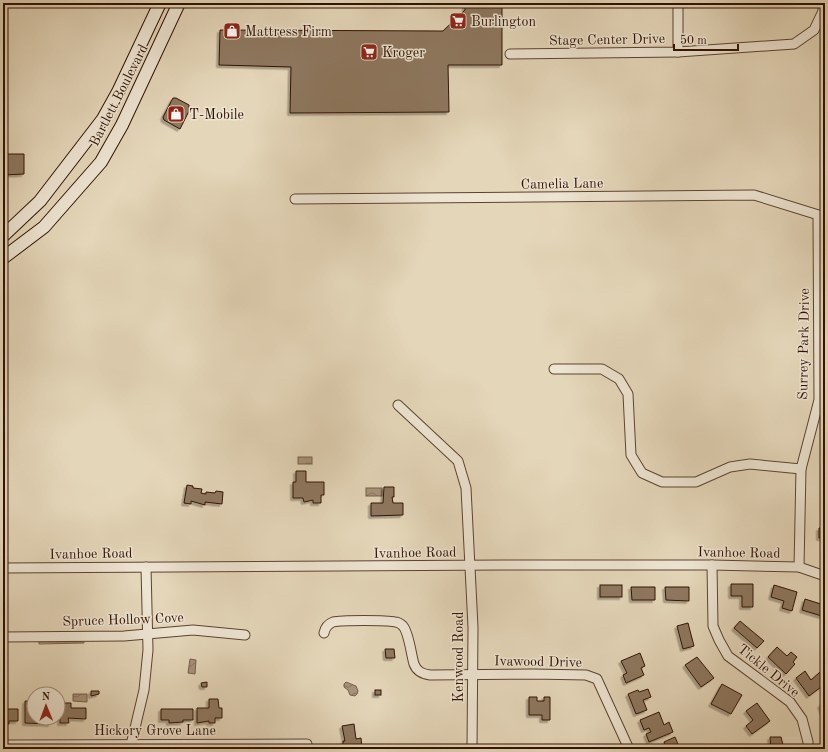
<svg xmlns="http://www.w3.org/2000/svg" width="828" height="752" viewBox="0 0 828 752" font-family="'Old Standard TT',serif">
  <defs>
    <pattern id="grass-dots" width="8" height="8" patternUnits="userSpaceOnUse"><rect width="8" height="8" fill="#c5b59a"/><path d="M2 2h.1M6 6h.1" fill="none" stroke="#aa9b83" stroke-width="1.8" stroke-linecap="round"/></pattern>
    <pattern id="water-waves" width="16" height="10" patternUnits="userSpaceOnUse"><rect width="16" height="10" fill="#a7937b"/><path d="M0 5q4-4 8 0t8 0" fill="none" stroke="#887763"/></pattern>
    <filter id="shadow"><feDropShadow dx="-2.5" dy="2.5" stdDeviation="0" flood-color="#0004"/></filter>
  </defs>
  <rect width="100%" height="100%" fill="#e4d6b9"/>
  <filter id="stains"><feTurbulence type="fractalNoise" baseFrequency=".005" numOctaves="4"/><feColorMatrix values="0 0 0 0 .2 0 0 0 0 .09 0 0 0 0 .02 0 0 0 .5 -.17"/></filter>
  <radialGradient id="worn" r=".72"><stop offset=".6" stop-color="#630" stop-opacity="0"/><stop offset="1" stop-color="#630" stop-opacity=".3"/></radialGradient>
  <polygon fill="url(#grass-dots)" stroke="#7a644e" points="39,642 84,642 84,643 39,644"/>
  <g fill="url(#water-waves)" stroke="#775f4b">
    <rect x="298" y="457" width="14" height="7"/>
    <rect x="366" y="488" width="16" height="8"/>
    <polygon points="190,659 196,660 195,674 188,673"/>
    <polygon points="346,682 356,686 358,691 357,694 355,696 350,695 348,690 344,687 344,684"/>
    <polygon points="73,694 87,694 87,702 73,701"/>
  </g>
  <g fill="#8e7861" stroke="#301202" filter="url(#shadow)">
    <polygon points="465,3 502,3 502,65 448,65 449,112 290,113 291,67 219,65 220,30 443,31 465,10"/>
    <polygon points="173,98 176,98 189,105 189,111 180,129 164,120 163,117"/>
    <polygon points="3,154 24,154 24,174 3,175"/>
    <polygon points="296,471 306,471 306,482 324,482 324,495 321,495 321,503 313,503 313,500 304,502 303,498 293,498 293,482 296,482"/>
    <polygon points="187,485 193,486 193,488 202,489 201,493 206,494 206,492 215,493 216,491 223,492 222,504 205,502 205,505 191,501 191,504 184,503"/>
    <polygon points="384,487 394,487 394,497 392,497 393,503 403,503 403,515 371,516 371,503 383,503"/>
    <polygon points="819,528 825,528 825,553 824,553 824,538 819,538"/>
    <polygon points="731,584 753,584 753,607 742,607 742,596 731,596"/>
    <rect x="600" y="585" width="22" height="12"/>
    <polygon points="774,585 797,592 792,611 782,608 784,601 771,597"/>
    <polygon points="631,587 655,587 655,600 632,600"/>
    <polygon points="665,587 689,587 689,601 666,600"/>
    <polygon points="805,599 824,605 825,603 825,617 802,610"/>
    <polygon points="740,621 764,641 757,648 734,628"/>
    <polygon points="688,623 694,646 683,649 677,626"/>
    <polygon points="777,647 787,656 791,652 797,657 793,662 795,664 786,674 768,657"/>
    <polygon points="385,649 394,649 395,658 386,658"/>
    <polygon points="640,653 645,666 641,668 644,675 626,683 623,675 627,673 621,661"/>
    <polygon points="697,657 714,678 701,687 685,665"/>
    <polygon points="805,671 811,680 820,672 825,679 825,684 809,696 796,678"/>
    <polygon points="207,682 207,687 202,687 201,683"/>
    <polygon points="722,684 742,695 731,714 711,704"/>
    <polygon points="648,689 651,697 643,700 647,710 636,714 628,694 638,690 639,692"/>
    <rect x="375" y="690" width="6" height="5"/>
    <polygon points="91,691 99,691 99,694 91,696"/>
    <polygon points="529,697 537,697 537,701 544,701 544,697 550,697 550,720 542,720 542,715 529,715"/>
    <polygon points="209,699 218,699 219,708 222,708 222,718 215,718 215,723 209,723 209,721 197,723 197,708 209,708"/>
    <polygon points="25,701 32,701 32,708 34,708 34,718 51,718 51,724 25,723"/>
    <polygon points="60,703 71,703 71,708 86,708 86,719 68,718 69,723 60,723"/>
    <polygon points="757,703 770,721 752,734 746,726 753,720 746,711"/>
    <polygon points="825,703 825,719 820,705"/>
    <polygon points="3,709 18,709 18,721 9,721 9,724 3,724"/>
    <polygon points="161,709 193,709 193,720 183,720 183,722 169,723 169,720 161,720"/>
    <polygon points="659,712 664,725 669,722 673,732 649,742 646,734 651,732 649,728 644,730 640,720"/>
    <polygon points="354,724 356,739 361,738 362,749 343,749 343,741 345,741 342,726"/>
    <polygon points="675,737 680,749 667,749 664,742"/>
    <polygon points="770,737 781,737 784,749 766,749 771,749"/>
  </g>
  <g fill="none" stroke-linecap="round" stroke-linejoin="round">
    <g stroke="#5d4330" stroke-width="11">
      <g id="minor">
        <polyline points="678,52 678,3"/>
        <polyline points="510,54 678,52 794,44 814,30 823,11 823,3"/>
        <polyline points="295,199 754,195 825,217"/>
        <polyline points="554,369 602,369 619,379 628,394 631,455 642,473 662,482 696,482 730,467 750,464 801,469"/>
        <polyline points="398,405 458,461 466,488 473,627 472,749"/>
        <polyline points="712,565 713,626 719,640 728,656 790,702 802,719 808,742 808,749"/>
        <polyline points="799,567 801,469 819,400 818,215"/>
        <polyline points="3,568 504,565 712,565 799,567 825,576"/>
        <path d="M324 633C325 628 328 624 333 622 341 620 387 620 395 622 398 622 401 624 403 626 409 633 411 654 414 664 417 672 423 674 430 675L533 674 586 675 597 679 629 749"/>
        <polyline points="3,637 124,636 193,630 245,635"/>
        <polyline points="3,745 307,744"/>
        <polyline points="130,749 144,690 148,650 146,567"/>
      </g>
    </g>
    <g stroke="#301202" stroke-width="14">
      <g id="secondary">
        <polyline points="3,236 40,201 103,119 118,92 160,3"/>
        <polyline points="3,258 44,227 101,162 122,125 179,3"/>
      </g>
    </g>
    <use href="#minor" stroke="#ede4d2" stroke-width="9"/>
    <use href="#secondary" stroke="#ede4d2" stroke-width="12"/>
  </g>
  <defs>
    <g id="supermarket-square" transform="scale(0.9)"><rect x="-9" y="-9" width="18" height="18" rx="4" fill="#8f2418" stroke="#ede4d2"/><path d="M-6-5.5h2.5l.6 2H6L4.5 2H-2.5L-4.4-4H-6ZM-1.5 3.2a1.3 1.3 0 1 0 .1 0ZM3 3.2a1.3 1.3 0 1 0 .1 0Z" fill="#fff"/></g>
    <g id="shop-square" transform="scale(0.9)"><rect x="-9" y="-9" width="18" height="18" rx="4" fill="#8f2418" stroke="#ede4d2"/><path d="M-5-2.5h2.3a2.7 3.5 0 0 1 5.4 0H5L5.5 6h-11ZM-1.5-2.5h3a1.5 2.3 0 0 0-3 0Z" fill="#fff"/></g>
  </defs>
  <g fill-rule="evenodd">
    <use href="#supermarket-square" x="458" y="21"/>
    <use href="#shop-square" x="232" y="31"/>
    <use href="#supermarket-square" x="369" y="52"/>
    <use href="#shop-square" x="176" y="114"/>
  </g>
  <g text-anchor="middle" stroke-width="3" stroke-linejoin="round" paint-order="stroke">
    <g font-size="14" fill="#301202" stroke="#ede4d2" text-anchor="start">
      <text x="471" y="26">Burlington</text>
      <text x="245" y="36">Mattress Firm</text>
      <text x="382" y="57">Kroger</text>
      <text x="189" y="119">T-Mobile</text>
    </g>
    <g font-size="14" fill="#301202" stroke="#ede4d2">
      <text transform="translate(607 39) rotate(-1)" y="5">Stage Center Drive</text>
      <text transform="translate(118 95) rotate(-63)" y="5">Bartlett Boulevard</text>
      <text transform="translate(562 183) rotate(-1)" y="5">Camelia Lane</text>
      <text transform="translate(803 344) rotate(-89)" y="5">Surrey Park Drive</text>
      <text transform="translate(415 552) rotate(-1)" y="5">Ivanhoe Road</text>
      <text transform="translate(739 552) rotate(1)" y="5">Ivanhoe Road</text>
      <text transform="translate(91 553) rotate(-1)" y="5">Ivanhoe Road</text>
      <text transform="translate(123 619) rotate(-2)" y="5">Spruce Hollow Cove</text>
      <text transform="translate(458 657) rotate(-90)" y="5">Kenwood Road</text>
      <text transform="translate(538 661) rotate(1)" y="5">Ivawood Drive</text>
      <text transform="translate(769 670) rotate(39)" y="5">Tickle Drive</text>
      <text x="155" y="735">Hickory Grove Lane</text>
    </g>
  </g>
  <rect width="828" height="752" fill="none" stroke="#e4d6b9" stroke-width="16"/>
  <rect x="4" y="4" width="820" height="744" fill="none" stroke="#301202" stroke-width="2"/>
  <rect x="8" y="8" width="812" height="736" fill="none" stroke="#301202"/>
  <g transform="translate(46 706) rotate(359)"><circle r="19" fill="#ede4d2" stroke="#a1907f"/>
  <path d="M0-3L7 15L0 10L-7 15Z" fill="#8f2418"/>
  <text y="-6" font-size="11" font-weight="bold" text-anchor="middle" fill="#301202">N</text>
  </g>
  <path d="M674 44v6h64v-6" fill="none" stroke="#301202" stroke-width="2"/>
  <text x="680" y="44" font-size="12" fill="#301202" stroke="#ede4d2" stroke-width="3" paint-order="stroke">50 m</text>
  <rect width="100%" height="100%" filter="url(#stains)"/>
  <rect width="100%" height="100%" fill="url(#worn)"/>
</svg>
